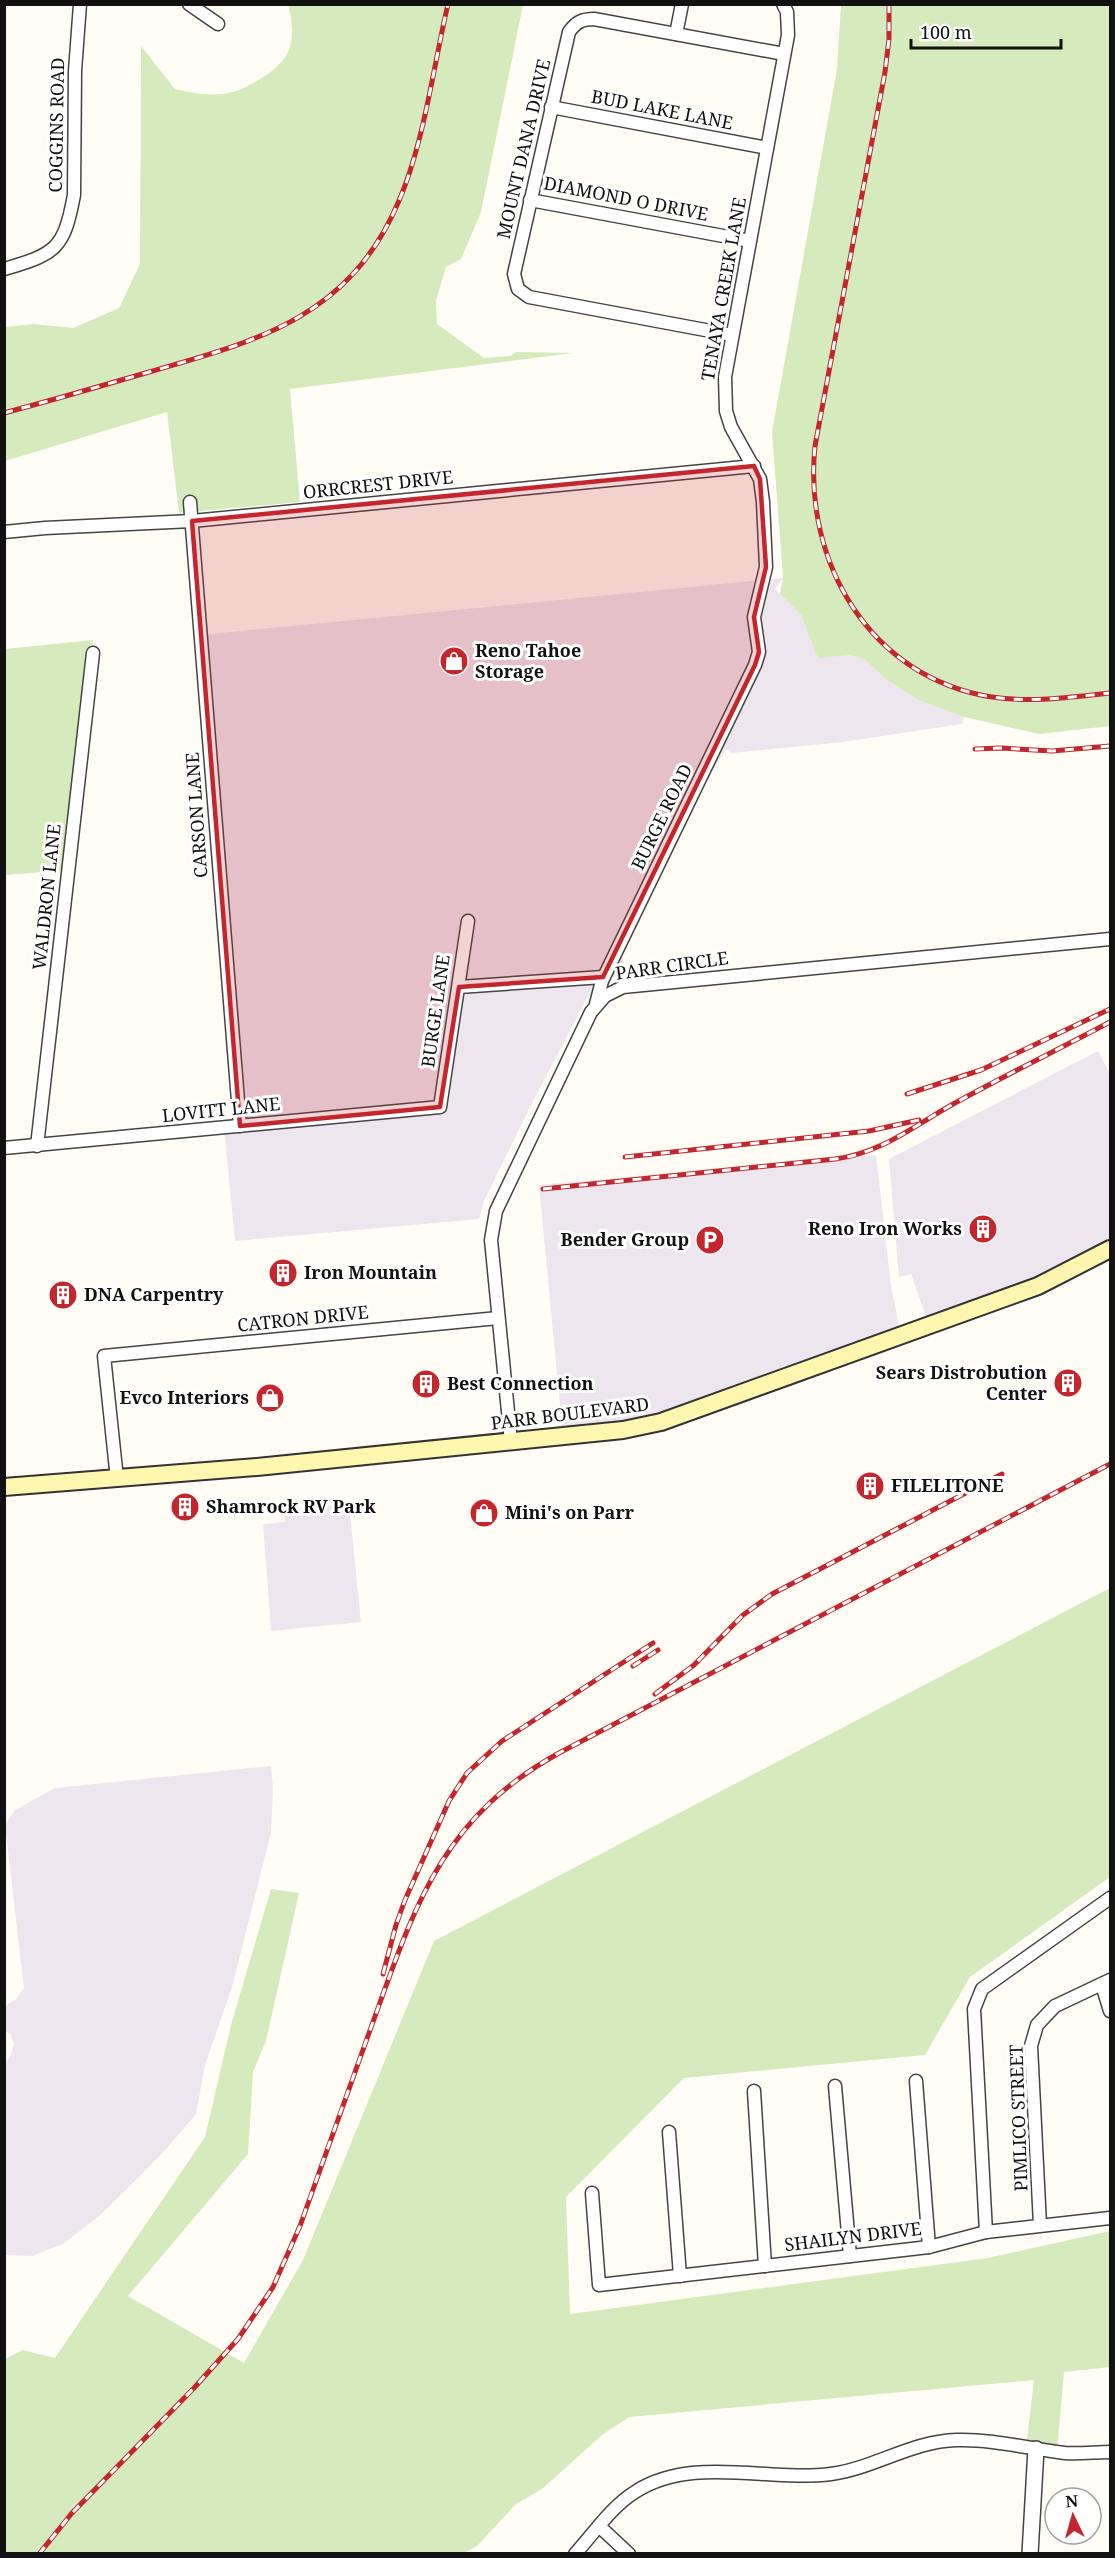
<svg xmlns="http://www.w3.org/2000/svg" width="1115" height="2558" viewBox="0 0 1115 2558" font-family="'Noto Serif',serif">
  <rect width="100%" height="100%" fill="#fffdf5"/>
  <g fill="#eee6ef">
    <polygon points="783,578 775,589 801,615 818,657 850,655 864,659 888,681 920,701 964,717 962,724 843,742 731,753 726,749 694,801 622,946 623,973 602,981 588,996 527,1113 484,1201 479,1219 235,1241 224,1127 239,1126 201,635"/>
    <polygon points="1098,1051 1110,1074 1110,1249 929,1325 911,1274 899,1277 889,1159"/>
    <polygon points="876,1155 891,1286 901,1335 661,1422 563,1437 539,1185"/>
    <polygon points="349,1504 361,1622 271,1631 263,1524 285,1522 284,1510"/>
    <polygon points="271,1766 273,1789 271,1833 232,1987 205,2065 196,2114 167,2148 135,2181 99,2216 63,2244 32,2256 5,2255 4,2064 10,2057 14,2044 10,2034 5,2031 5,2006 16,1999 24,1988 5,1825 15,1810 55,1788"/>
  </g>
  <g fill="#d5ebbd">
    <path d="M288 5H523L481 212 461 259 446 267 436 301 437 324 484 358 511 356 516 352 573 353 290 389 300 502 179 513 167 412 5 461V327L33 324 73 328 119 308 140 264 141 46 175 89C190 92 206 96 221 94 242 93 282 70 289 50 294 35 292 19 288 5Z"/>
    <polygon points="841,5 1110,5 1110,726 1039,734 964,717 920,701 888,681 864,659 850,655 818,658 801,615 780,594 783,577 772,432 837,69"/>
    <polygon points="93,640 68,870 5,875 5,649"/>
    <polygon points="1110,1588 1110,1877 970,1977 925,2055 684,2078 566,2197 570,2314 988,2258 1110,2231 1110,2367 1064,2372 1057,2452 1026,2448 1034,2380 629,2417 602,2435 542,2489 516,2504 477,2546 464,2553 5,2554 5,2359 23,2350 55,2358 205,2137 231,2025 271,1889 299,1893 266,2041 253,2072 248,2154 128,2296 244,2363 303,2260 434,1941"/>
  </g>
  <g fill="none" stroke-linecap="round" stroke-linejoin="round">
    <g stroke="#444" stroke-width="15">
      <g id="minor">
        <polyline points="189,4 218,24"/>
        <polyline points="676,34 682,4"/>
        <polyline points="551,107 767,148"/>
        <polyline points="530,200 750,241"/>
        <path d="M4 269C56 254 64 249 74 195L75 71 80 4"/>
        <path d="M732 335 529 297 518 289 514 274 569 32C576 22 582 19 594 19L784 54"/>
        <polyline points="190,502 240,1126"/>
        <polyline points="4,532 45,528 192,521 754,466"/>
        <polyline points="459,987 603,977"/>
        <polyline points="596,1004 602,981 755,665 759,652 754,617 766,567 763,502 760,479 731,427 726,411 725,377 788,35 787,12 783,4"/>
        <polyline points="37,1146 93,653"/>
        <polyline points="4,1148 440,1107 468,921"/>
        <polyline points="511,1442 491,1240 496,1211 591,1012 605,996 623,987 1110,939"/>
        <polyline points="117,1479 104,1356 498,1318"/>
        <polyline points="1102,1985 1110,2011"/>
        <polyline points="916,2081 929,2247"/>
        <polyline points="835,2086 850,2256"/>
        <polyline points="754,2091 765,2266"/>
        <polyline points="669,2132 680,2276"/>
        <polyline points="592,2193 599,2285 929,2247 986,2232 1110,2218"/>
        <polyline points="1040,2225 1031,2046 1037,2025 1055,2006 1110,1980"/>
        <polyline points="986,2232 974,2009 982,1989 1110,1898"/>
        <polyline points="599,2526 629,2554"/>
        <path d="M575 2554C594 2533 611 2507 635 2492 692 2455 767 2482 831 2474 875 2468 912 2441 957 2440 993 2439 1030 2449 1065 2453 1080 2454 1096 2452 1110 2452"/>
      </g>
    </g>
    <g stroke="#444" stroke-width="18">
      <polyline id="tertiary" points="1030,2554 1036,2449"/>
    </g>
    <g stroke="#333" stroke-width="20">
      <polyline id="secondary" points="4,1487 257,1467 623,1430 661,1422 1038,1286 1110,1249"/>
    </g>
    <use href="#minor" stroke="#fff" stroke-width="12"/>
    <use href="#tertiary" stroke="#fff" stroke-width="15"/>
    <use href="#secondary" stroke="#fff6b0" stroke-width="16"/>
    <g stroke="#c4262e" stroke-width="5">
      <g id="rail">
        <path d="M889 4V39L885 72 815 446C803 562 870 678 992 697 1031 703 1071 697 1110 693"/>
        <path d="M4 413C53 400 101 386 149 372 258 341 349 317 398 203 424 144 433 68 448 4"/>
        <polyline points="975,749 1001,748 1052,751 1110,746"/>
        <polyline points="907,1094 981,1070 1110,1009"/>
        <polyline points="625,1157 869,1131 919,1120"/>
        <path d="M543 1189 835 1159C882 1153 915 1125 955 1103 1006 1075 1059 1049 1110 1022"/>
        <polyline points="633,1666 658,1650"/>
        <polyline points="655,1694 694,1665 743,1615 772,1594 1002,1474"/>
        <polyline points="383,1974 396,1925 405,1900 449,1801 467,1773 502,1741 653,1643"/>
        <path d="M39 2554 72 2513 194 2388 238 2339 273 2287 300 2226C323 2161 346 2097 369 2033 413 1912 438 1820 559 1753L1110 1464"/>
      </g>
    </g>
    <use href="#rail" stroke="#fff" stroke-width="3" stroke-dasharray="9" stroke-linecap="butt"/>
  </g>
  <path fill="#c4262e" fill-opacity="0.2" stroke="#c4262e" stroke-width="4.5" stroke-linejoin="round" d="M754 466 760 479 766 567 754 617 759 652 755 665 603 977 459 987 440 1107 240 1126 192 521Z"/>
  <defs>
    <g id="shop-disc" transform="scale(1.5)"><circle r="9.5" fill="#c4262e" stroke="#fff"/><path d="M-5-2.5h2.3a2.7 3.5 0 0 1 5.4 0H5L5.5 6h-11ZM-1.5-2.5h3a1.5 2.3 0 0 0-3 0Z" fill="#fff"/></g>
    <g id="building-disc" transform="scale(1.5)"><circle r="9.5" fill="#c4262e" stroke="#fff"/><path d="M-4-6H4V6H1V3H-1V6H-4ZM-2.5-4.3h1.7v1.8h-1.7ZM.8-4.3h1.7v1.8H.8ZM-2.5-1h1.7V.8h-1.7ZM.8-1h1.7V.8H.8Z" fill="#fff"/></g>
    <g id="parking-disc" transform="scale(1.5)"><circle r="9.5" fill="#c4262e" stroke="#fff"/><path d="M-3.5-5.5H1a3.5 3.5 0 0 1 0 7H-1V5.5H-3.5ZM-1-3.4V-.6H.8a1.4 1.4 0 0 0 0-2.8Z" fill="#fff"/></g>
  </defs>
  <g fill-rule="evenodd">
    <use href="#shop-disc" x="454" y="661"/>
    <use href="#building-disc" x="983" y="1229"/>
    <use href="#parking-disc" x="710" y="1240"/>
    <use href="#building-disc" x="283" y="1273"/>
    <use href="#building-disc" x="63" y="1295"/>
    <use href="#building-disc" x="1068" y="1383"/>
    <use href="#building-disc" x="426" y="1384"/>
    <use href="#shop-disc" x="270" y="1398"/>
    <use href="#building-disc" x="870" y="1486"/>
    <use href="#building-disc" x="185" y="1507"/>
    <use href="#shop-disc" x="484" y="1513"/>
  </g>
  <g text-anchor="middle" stroke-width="6" stroke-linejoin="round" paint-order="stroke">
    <g font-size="18" fill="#111" stroke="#fff">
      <text transform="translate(662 110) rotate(11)" y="6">BUD LAKE LANE</text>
      <text transform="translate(57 125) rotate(-89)" y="6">COGGINS ROAD</text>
      <text transform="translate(524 149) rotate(-77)" y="6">MOUNT DANA DRIVE</text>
      <text transform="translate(626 199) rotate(11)" y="6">DIAMOND O DRIVE</text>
      <text transform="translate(724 289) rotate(-80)" y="6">TENAYA CREEK LANE</text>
      <text transform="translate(378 485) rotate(-6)" y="6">ORRCREST DRIVE</text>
      <text transform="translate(197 815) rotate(-94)" y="6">CARSON LANE</text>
      <text transform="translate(662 817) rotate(-64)" y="6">BURGE ROAD</text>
      <text transform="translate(47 897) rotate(-84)" y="6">WALDRON LANE</text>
      <text transform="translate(672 966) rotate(-8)" y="6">PARR CIRCLE</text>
      <text transform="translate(436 1011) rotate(-82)" y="6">BURGE LANE</text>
      <text transform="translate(221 1110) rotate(-6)" y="6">LOVITT LANE</text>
      <text transform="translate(303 1319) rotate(-6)" y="6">CATRON DRIVE</text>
      <text transform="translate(570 1414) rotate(-7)" y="6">PARR BOULEVARD</text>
      <text transform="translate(1019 2118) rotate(-92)" y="6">PIMLICO STREET</text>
      <text transform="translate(853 2237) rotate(-7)" y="6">SHAILYN DRIVE</text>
    </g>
    <g font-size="18" font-weight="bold" fill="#111" stroke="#fff" text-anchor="start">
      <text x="475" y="657">Reno Tahoe<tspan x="475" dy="21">Storage</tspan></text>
      <text x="962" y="1235" text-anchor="end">Reno Iron Works</text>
      <text x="689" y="1246" text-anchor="end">Bender Group</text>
      <text x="304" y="1279">Iron Mountain</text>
      <text x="84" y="1301">DNA Carpentry</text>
      <text x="1047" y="1379" text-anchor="end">Sears Distrobution<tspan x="1047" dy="21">Center</tspan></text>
      <text x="447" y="1390">Best Connection</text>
      <text x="249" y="1404" text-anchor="end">Evco Interiors</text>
      <text x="891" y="1492">FILELITONE</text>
      <text x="206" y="1513">Shamrock RV Park</text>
      <text x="505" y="1519">Mini's on Parr</text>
    </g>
  </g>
  <rect width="1115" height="2558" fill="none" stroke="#111111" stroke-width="12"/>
  <g transform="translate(1073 2516) rotate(355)"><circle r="28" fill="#ffffff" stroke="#a0a0a0" stroke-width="1.5"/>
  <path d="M0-4.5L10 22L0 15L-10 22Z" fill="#c4262e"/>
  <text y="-9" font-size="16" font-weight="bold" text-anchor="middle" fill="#111111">N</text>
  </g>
  <path d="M911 39v9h150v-9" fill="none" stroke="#111111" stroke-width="3"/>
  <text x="920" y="39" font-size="18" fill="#111111" stroke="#ffffff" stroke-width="4.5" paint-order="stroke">100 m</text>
</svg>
